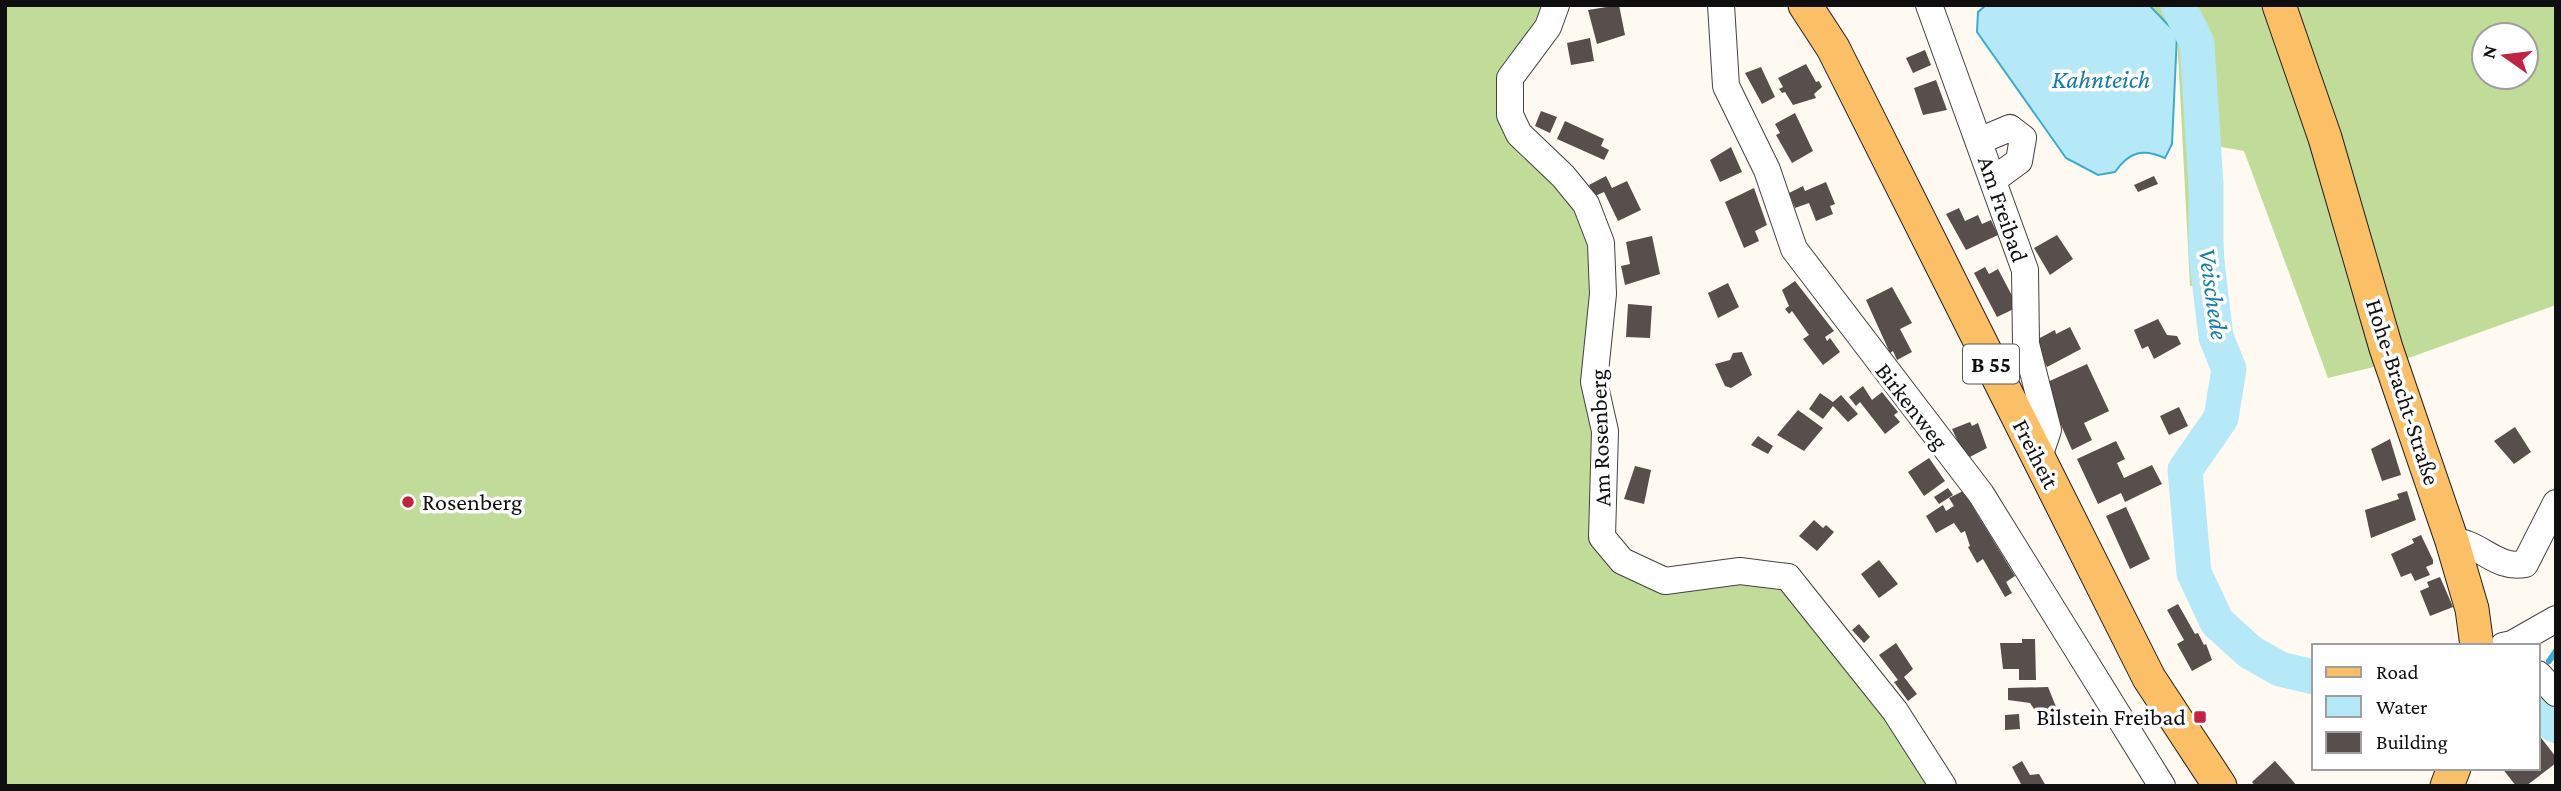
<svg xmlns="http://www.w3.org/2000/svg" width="2561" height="791" viewBox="0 0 2561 791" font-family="'Crimson Pro',serif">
  <rect width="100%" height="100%" fill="#fffaf1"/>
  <g fill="#c1dc98" fill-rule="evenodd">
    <polygon points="5,5 1556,5 1510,78 1510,114 1601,243 1603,537 1665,581 1788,577 1943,786 5,786"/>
    <path d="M2149 5H2556V305L2403 360 2328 378 2244 151 2216 146 2226 283 2190 286 2177 34ZM2484 35H2526V77H2484Z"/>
  </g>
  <path fill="#b5e9f8" stroke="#3aacd0" stroke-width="2" d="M1986 5H2149L2177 34 2172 144 2165 158C2142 148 2129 152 2115 172L2098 175 2066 158 1977 32 1978 12Z"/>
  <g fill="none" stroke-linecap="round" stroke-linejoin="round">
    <polyline stroke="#3aacd0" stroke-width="6" points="2549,661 2556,651"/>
    <g stroke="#b5e9f8" stroke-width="35">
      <polyline points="2178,5 2197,43 2206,185 2206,254 2216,337 2229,369 2221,418 2185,470 2194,573 2217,622 2250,652 2280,669 2314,677"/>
      <polyline points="2538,712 2556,726"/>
    </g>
  </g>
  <g fill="#584e4b">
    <polygon points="1619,5 1625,35 1597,44 1588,10"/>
    <polygon points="1590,38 1594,61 1571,65 1567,43"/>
    <polygon points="1925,50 1931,65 1913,73 1906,58"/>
    <polygon points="1806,64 1816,82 1819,81 1822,87 1814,94 1816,98 1793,105 1785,92 1782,93 1779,89 1783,87 1778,78"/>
    <polygon points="1761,67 1775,97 1762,104 1745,73"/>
    <polygon points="1936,80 1947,110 1923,115 1914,88"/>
    <polygon points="1541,111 1557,117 1550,133 1535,126"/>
    <polygon points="1795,113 1813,151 1792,163 1776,135 1780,133 1775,124"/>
    <polygon points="1565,121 1604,139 1601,146 1609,150 1604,160 1557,139"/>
    <polygon points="1731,147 1742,172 1720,182 1710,160"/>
    <polygon points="1606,176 1612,188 1627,181 1641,210 1618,221 1604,192 1595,196 1589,185"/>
    <polygon points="2154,176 2158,184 2138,192 2134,185"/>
    <polygon points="1826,182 1835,204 1830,206 1833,214 1816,221 1809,203 1795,208 1789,193 1803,186 1805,191"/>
    <polygon points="1754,188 1767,225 1755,231 1759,241 1744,248 1725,202"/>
    <polygon points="1959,208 1965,221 1978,215 1982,224 1991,220 1998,235 1966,250 1946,214"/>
    <polygon points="2057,235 2073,259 2050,275 2034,248"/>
    <polygon points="1652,236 1660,274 1625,285 1621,266 1630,264 1626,242"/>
    <polygon points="1985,267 1989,274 1998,269 2018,307 1997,317 1974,273"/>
    <polygon points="1795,281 1834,331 1825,337 1827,341 1830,338 1840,352 1823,365 1803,339 1809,335 1792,311 1789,314 1785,309 1789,306 1782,290"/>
    <polygon points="1728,283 1739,307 1718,318 1708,293"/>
    <polygon points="1892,287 1912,323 1900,329 1912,352 1897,360 1893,351 1890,353 1866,300"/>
    <polygon points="1628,304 1652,306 1650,338 1626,337"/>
    <polygon points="2158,319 2167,335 2177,336 2181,344 2154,359 2148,346 2142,349 2134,330"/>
    <polygon points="2070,327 2081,349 2047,367 2034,341 2055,330 2056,334"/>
    <polygon points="1742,352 1752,375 1731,388 1725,386 1715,364 1730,360 1733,353"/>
    <polygon points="2087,364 2109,411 2084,423 2092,440 2072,450 2043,384"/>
    <polygon points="1863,386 1872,400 1882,392 1898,412 1894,415 1900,422 1885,434 1860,402 1856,406 1849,397"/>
    <polygon points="1820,393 1833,402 1841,395 1858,414 1848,422 1833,406 1823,419 1809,409"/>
    <polygon points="2179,407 2188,426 2169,435 2160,416"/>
    <polygon points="1798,410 1823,428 1804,451 1777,435"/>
    <polygon points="1970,422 1972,426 1978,423 1987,448 1966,459 1952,429"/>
    <polygon points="2515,427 2531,452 2514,464 2494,441"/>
    <polygon points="1758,436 1773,446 1768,454 1751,445"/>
    <polygon points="2390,439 2401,475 2382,481 2371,449"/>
    <polygon points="2116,441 2125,459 2117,463 2124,478 2152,465 2162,484 2125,502 2121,493 2098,504 2077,459"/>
    <polygon points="1929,458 1945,481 1924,496 1908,472"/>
    <polygon points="1635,466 1651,470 1644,504 1624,499"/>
    <polygon points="1948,488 1953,495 1939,504 1934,497"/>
    <polygon points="1963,491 2015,576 2006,582 2012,593 2005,597 1983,559 1977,563 1968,547 1970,546 1965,531 1961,533 1954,523 1936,533 1926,516 1943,505 1946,511 1954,506 1949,498"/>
    <polygon points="2407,491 2416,520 2371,538 2365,510 2399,499 2397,494"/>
    <polygon points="2126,507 2150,559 2130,569 2106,516"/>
    <polygon points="1814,520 1823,528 1826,525 1834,532 1817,551 1799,536"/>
    <polygon points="2421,535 2433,560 2433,564 2426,567 2430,575 2415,581 2411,573 2401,577 2391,554 2414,543 2412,539"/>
    <polygon points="1879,560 1898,584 1879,598 1861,574"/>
    <polygon points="2440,577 2453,607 2430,616 2420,591 2429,587 2427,582"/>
    <polygon points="2178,604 2195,634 2198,633 2204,645 2206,644 2212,660 2192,671 2177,644 2184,640 2167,610"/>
    <polygon points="1859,624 1870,637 1864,643 1852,630"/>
    <polygon points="2022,639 2035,639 2036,680 2019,680 2019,669 2003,669 2000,643 2022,643"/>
    <polygon points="1896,643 1913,669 1904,677 1917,694 1908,701 1894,682 1898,680 1879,655"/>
    <polygon points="2048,687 2059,714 2047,716 2036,712 2030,703 2008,700 2008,688"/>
    <polygon points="2019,714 2020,729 2005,730 2005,715"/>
    <polygon points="2538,734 2556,757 2556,763 2526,786 2516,786 2502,768 2538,768"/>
    <polygon points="2022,761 2030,775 2039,774 2046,786 2018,786 2021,784 2012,767"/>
    <polygon points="2275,761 2292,780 2297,786 2255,786 2252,782"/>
  </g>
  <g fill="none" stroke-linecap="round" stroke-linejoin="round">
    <g stroke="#424242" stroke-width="28">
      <g id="minor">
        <polyline points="1556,5 1548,27 1510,78 1510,115 1519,134 1563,176 1586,204 1601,243 1603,294 1594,382 1605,431 1602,537 1622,561 1665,581 1740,571 1788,577 1895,711 1943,786"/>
        <polyline points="1721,5 1726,86 1767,170 1794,249 1981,494 2162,786"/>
        <polyline points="1929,5 2025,270 2026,344 2048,430 2038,460"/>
        <polyline points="1979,141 2010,128 2023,138 2019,161 1993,180"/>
        <path d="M2452 541C2480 542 2496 570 2525 564L2556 503"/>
        <polyline points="2503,646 2512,644 2556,619"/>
        <polyline points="2538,674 2556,693"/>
      </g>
    </g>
    <g stroke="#202020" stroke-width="35">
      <g id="major">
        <polyline points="1805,5 1833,48 2149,678 2220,786"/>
        <polyline points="2279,5 2325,138 2386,348 2452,541 2472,609 2477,646"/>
        <polyline points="2447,786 2454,768"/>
      </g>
    </g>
    <use href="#minor" stroke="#fff" stroke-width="26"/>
    <use href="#major" stroke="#fbbf65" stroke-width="33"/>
  </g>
  <g fill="#c32343" stroke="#fff" stroke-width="2.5">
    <circle cx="408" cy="502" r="7"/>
    <rect x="2193" y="710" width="14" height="14" rx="3.5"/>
  </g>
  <g text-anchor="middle" stroke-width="7" stroke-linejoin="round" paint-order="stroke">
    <rect fill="#fff" stroke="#575757" stroke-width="2" x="1963" y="344.5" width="56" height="39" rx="5"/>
    <g font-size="23" font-weight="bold" fill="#0f0f0f">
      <text x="1991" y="372">B 55</text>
    </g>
    <g font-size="24" fill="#0f0f0f" stroke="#fff">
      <text transform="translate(2003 209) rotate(71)" y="8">Am Freibad</text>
      <text transform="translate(2403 392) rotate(72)" y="8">Hohe-Bracht-Straße</text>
      <text transform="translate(1912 406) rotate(52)" y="8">Birkenweg</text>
      <text transform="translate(1600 438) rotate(-92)" y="8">Am Rosenberg</text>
      <text transform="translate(2036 454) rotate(63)" y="8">Freiheit</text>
    </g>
    <g font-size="24" fill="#0f0f0f" stroke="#fff" text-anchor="start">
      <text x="422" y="510">Rosenberg</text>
      <text x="2186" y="725" text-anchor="end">Bilstein Freibad</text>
    </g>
    <g font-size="26" font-style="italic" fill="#147ca5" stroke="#fff">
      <text x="2101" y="88">Kahnteich</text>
      <text transform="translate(2214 294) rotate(82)" y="9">Veischede</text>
    </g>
  </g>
  <rect width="2561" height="791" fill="none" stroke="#0f0f0f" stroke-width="14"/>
  <rect x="2312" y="644" width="228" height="126" fill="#ffffff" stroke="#9f9f9f" stroke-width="2"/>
  <rect x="2326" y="667" width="35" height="10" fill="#fbbf65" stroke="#9f9f9f" stroke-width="2"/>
  <text x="2376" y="679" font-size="21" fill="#0f0f0f">Road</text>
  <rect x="2326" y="696" width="35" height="21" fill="#b5e9f8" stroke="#9f9f9f" stroke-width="2"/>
  <text x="2376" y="714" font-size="21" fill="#0f0f0f">Water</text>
  <rect x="2326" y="732" width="35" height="21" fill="#584e4b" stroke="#9f9f9f" stroke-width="2"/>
  <text x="2376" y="749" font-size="21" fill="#0f0f0f">Building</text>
  <g transform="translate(2505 56) rotate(284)"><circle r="33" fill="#ffffff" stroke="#9f9f9f" stroke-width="2"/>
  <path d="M0-5L12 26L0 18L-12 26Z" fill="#c32343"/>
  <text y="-10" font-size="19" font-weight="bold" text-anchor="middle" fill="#0f0f0f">N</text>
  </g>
</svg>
